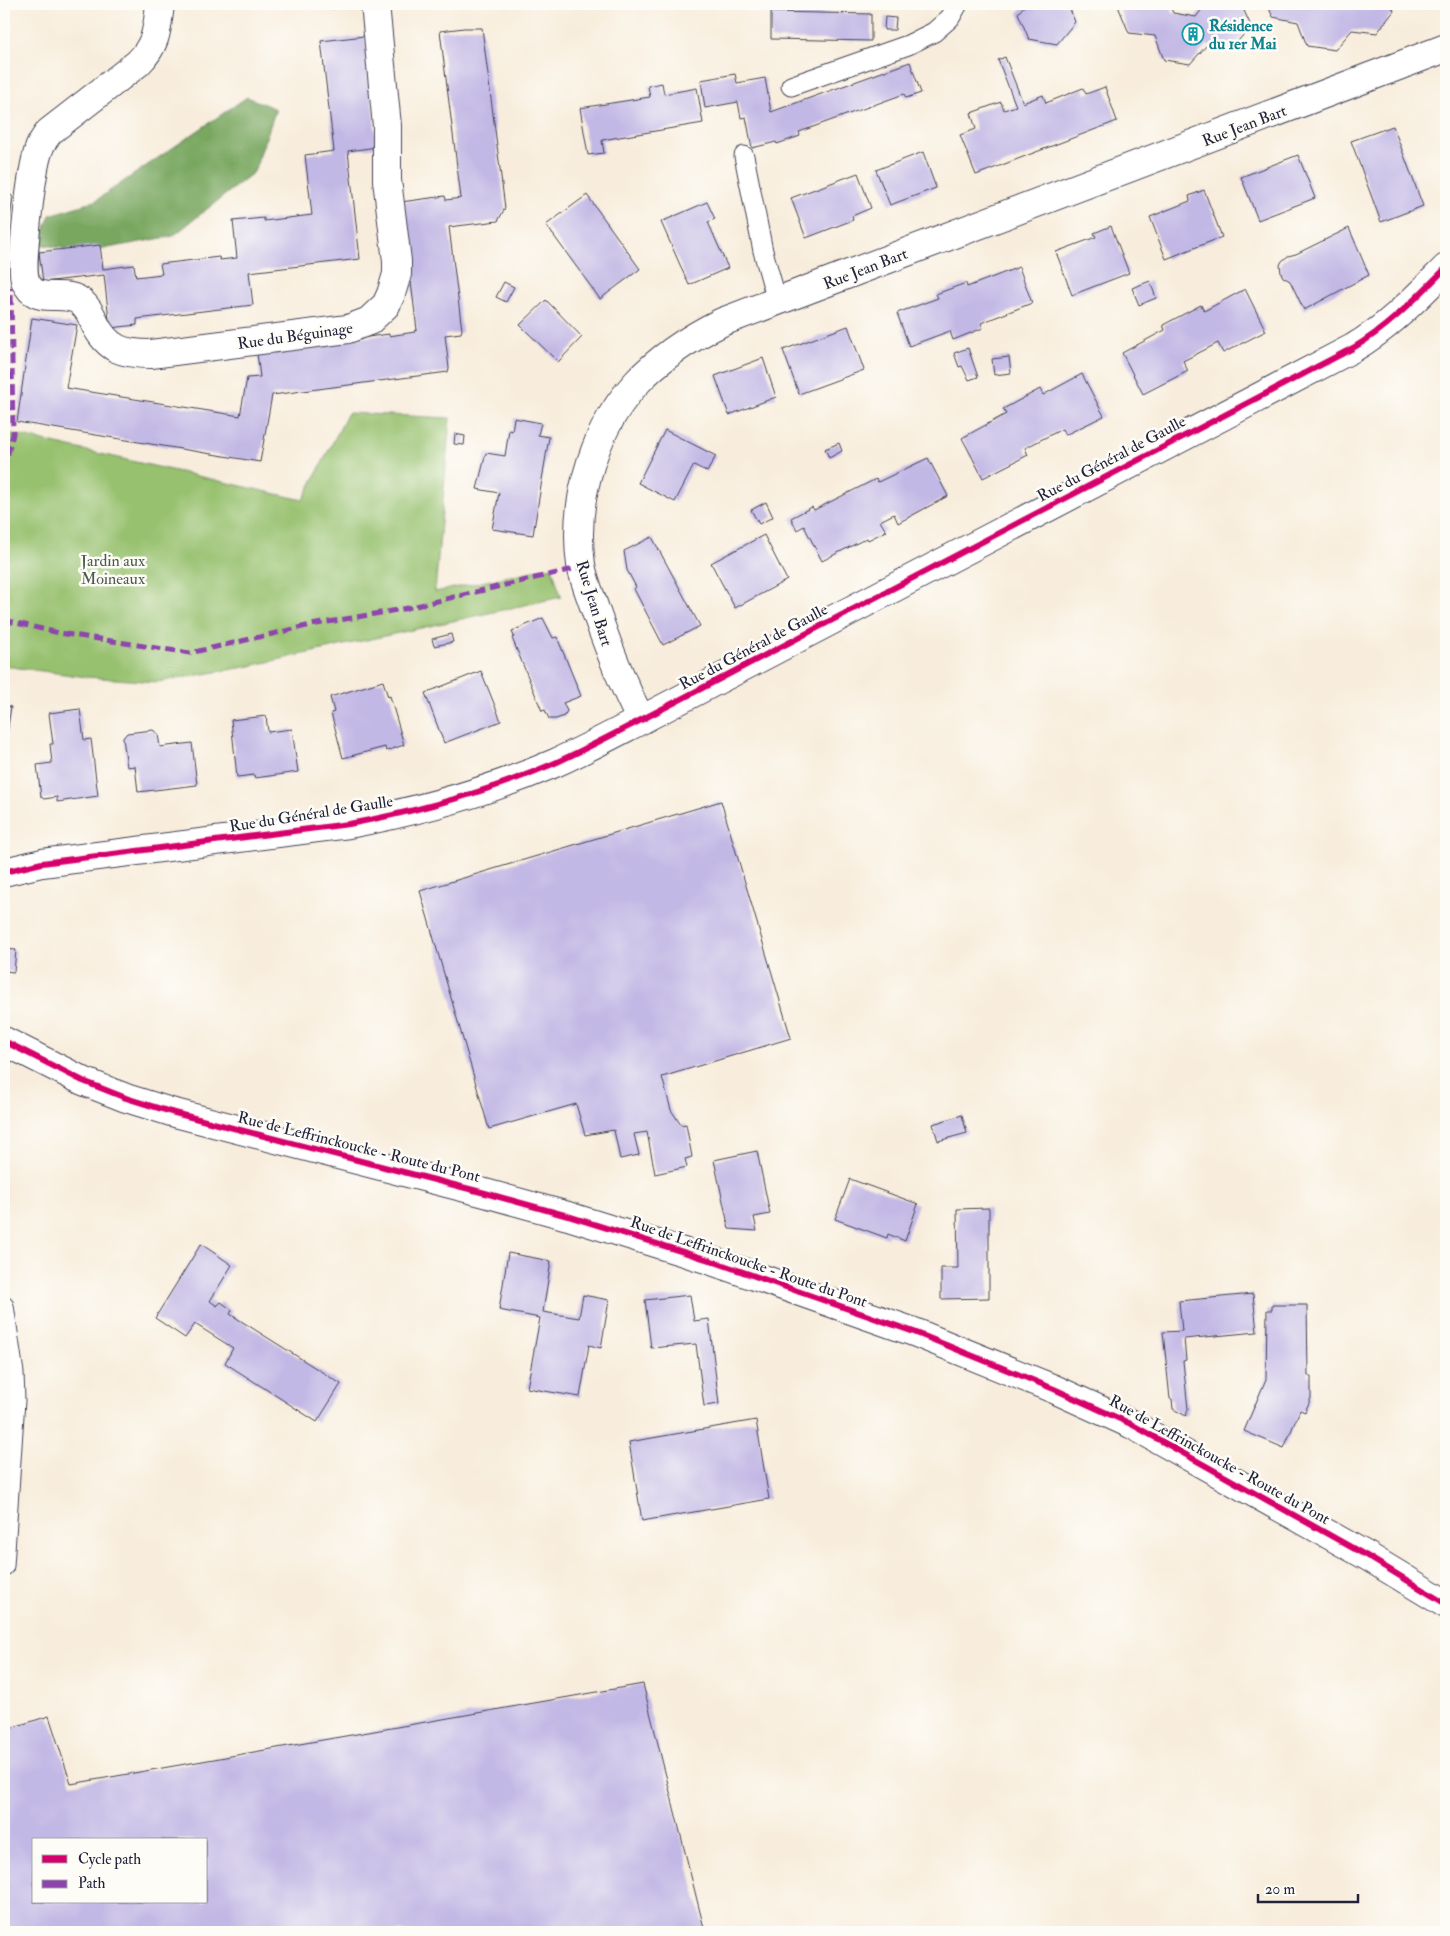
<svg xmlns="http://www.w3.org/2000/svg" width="1450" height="1936" viewBox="0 0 1450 1936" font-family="'IM FELL Double Pica',serif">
  <rect width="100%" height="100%" fill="#fdfcf7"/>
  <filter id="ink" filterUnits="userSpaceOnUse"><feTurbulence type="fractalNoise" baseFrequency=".02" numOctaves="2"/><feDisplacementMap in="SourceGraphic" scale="10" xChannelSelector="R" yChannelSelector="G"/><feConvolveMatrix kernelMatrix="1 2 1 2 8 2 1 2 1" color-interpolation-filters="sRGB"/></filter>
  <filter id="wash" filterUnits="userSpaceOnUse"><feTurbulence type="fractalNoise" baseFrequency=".0096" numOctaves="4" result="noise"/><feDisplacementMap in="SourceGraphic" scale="20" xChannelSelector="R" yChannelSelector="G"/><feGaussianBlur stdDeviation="1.12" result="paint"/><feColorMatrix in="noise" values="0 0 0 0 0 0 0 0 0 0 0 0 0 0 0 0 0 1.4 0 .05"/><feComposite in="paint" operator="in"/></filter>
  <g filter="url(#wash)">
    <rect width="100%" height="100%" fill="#f8eddc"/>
    <polygon fill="#97c16e" stroke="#5c7254" points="348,413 450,418 435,592 552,567 561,597 245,667 157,682 87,677 4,666 4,432 303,500"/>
    <polygon fill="#79a761" stroke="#4e644e" points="247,97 276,109 254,172 173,236 86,252 39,244 50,215 95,201"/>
    <g id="blocks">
      <g fill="#c2b8e5" fill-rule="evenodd">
        <polygon points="331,4 359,4 359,5 331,9"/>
        <polygon points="1026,4 1068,4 1075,22 1057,44 1029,39 1018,13"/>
        <polygon points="1120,4 1169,4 1173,13 1196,17 1206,4 1241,4 1251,26 1232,48 1207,45 1190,64 1164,60 1155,36 1129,33 1118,6"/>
        <polygon points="1267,4 1391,4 1394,11 1377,33 1352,30 1335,50 1307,46 1298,22 1273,17"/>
        <polygon points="771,12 871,14 871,41 771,39"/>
        <polygon points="885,17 896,18 895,30 884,30"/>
        <polygon points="464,28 482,28 505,208 498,221 449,227 462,330 461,333 445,335 449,368 448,372 272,395 260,462 17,422 32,318 77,325 66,388 240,416 247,378 260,377 257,353 389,334 389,336 415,332 414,331 417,330 401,202 445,196 446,200 461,198 440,31"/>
        <polygon points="365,36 377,147 348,151 360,259 249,272 253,305 137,319 137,325 110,328 104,275 43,282 39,252 100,245 103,269 134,265 136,277 162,274 160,264 219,257 220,260 237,258 233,221 264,218 264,221 312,215 305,155 334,151 321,41"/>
        <polygon points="1005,57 1023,103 1043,95 1046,103 1083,88 1086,94 1105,87 1117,121 976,175 960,135 976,129 971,113 1001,102 1004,110 1016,106 998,60"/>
        <polygon points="910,62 921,93 906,98 904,94 799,132 800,136 777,144 776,142 752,148 746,117 741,118 738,102 705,108 701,80 735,74 737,83 765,78 771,112"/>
        <polygon points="662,83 664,94 697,88 703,123 602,140 604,153 588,155 580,108 650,97 648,86"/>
        <polygon points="1393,126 1423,206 1381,222 1351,141"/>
        <polygon points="923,152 936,188 890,205 876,170"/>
        <polygon points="1298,155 1315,198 1258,220 1241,177"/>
        <polygon points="858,173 871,208 852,216 853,220 806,238 791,198"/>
        <polygon points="4,189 13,197 7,238 4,237"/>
        <polygon points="1204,190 1222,237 1166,259 1150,217 1190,201 1189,196"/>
        <polygon points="587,195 640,269 600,299 546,225"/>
        <polygon points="707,202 715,219 708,222 728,268 689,285 661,222"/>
        <polygon points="1111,226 1129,273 1072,295 1056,252 1096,237 1094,233"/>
        <polygon points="1349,228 1369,275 1304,310 1290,281 1283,277 1281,273 1280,265 1282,261 1288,256 1296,254"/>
        <polygon points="1019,267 1032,303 981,323 983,328 953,340 950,331 909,346 897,313 938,298 936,294 966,283 967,287"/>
        <polygon points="1150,281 1156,298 1139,305 1132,288"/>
        <polygon points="504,282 514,287 506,302 496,297"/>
        <polygon points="1245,289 1266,331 1223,353 1218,343 1183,361 1188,371 1143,394 1122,353 1165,330 1163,325 1201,305 1204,311"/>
        <polygon points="546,300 582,337 558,362 520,325"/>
        <polygon points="848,326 864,370 799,394 783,350"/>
        <polygon points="968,348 978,377 969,380 962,366 959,367 954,353"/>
        <polygon points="1009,357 1011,373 994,375 992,359"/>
        <polygon points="763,358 776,397 729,415 715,376"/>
        <polygon points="1082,374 1104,416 1065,435 1062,429 1025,448 1028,455 983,478 962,438 1006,414 1003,409 1040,389 1043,395"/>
        <polygon points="514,418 541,423 538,435 549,437 533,535 492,529 499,493 477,489 486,453 505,456 509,430 512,431"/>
        <polygon points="665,430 716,456 707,472 694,465 675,502 638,483"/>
        <polygon points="455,434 465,436 464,445 454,444"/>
        <polygon points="839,443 842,451 829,458 825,449"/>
        <polygon points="928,458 948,496 898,523 894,514 880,521 886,531 868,540 867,538 822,561 804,526 797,530 791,518 812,507 814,510 876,479 878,482"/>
        <polygon points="766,502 773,517 759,524 751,510"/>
        <polygon points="764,535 787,580 735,608 711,563"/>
        <polygon points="652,537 700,626 663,645 634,589 636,587 627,570 624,551"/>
        <polygon points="543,618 553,638 557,637 581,696 563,703 567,711 564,716 556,719 549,719 545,710 542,711 512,638 514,637 512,631"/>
        <polygon points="451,634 453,642 434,646 432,639"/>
        <polygon points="481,671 501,721 444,743 425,693"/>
        <polygon points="383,681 388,697 390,696 404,745 386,751 385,747 343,758 331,713 334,712 330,697"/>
        <polygon points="4,705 11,707 5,746 4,746"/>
        <polygon points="80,709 84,740 91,739 98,796 57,802 57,797 44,799 41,797 37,765 52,763 50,744 53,744 49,713"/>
        <polygon points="266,716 268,732 292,729 298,772 255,778 254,775 237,777 231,720"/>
        <polygon points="153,730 158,734 160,747 192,743 197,785 138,792 135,766 127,767 123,738 127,733"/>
        <polygon points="721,801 791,1038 662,1077 671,1110 681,1125 686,1124 692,1157 685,1159 687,1167 655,1174 647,1132 634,1134 639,1155 620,1159 614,1130 585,1135 576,1104 489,1129 420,891"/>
        <polygon points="4,949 16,950 14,972 4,971"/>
        <polygon points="962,1115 967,1133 938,1141 933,1124"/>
        <polygon points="757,1151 770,1214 754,1217 757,1231 729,1229 714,1160"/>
        <polygon points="850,1179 918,1204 905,1241 888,1234 887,1238 835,1219"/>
        <polygon points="989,1208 989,1298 941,1299 941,1268 958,1268 957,1209"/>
        <polygon points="201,1244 232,1265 210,1301 217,1306 221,1302 232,1310 230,1314 341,1384 317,1422 225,1363 233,1348 195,1324 185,1338 155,1318"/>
        <polygon points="508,1253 551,1261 543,1312 579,1318 583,1295 609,1300 601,1348 589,1345 580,1397 527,1388 540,1318 499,1310"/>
        <polygon points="1253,1294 1257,1332 1184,1339 1186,1360 1183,1361 1188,1409 1186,1416 1173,1409 1172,1399 1170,1399 1163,1332 1182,1331 1179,1301"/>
        <polygon points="690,1295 694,1321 709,1319 719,1404 704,1406 696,1344 651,1348 645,1300"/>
        <polygon points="1272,1305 1307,1305 1308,1376 1311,1376 1311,1398 1305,1412 1300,1410 1284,1448 1244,1431 1266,1379 1267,1310 1272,1310"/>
        <polygon points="756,1420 769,1499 642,1521 629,1442"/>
        <path d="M643 1684 705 1932H4V1730L49 1716 71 1784ZM34 1840H206V1902H34Z"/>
      </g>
    </g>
  </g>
  <g filter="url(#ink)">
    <use href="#blocks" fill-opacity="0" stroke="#424053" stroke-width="1"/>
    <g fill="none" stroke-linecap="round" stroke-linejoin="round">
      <g stroke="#424053" stroke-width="21">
        <g id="lane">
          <polyline points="791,86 908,45 934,32 950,18 958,4"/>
          <polyline points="744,156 763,251 777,301"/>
          <polyline points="4,1306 14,1373 15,1400 4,1566"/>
        </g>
      </g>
      <g stroke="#424053" stroke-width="30">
        <g id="street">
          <path d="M160 4C157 29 157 44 138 63L49 132C45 138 41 143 39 149 32 167 20 263 25 280 26 284 29 287 31 290 44 302 67 290 81 302 88 308 92 316 95 324 108 350 124 354 151 354L348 329 369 321 386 305 391 294 397 274V261L387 180V126L375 4"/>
          <path d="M641 720C623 685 609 650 596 612 591 597 584 581 581 565 577 535 579 505 587 476 607 400 653 356 722 322L1446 48"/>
          <path d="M4 872 42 863 349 824C419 811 490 791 555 763 584 750 612 735 641 720L1353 348C1389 327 1417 297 1446 268"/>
        </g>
      </g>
      <g stroke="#424053" stroke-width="30">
        <polyline id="secondary" points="4,1041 83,1081 126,1098 171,1112 485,1193 568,1216 709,1260 914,1332 1054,1389 1131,1424 1367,1556 1446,1604"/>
      </g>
      <use href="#lane" stroke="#fff" stroke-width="19"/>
      <use href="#street" stroke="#fff" stroke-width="28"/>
      <use href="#secondary" stroke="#fff" stroke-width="28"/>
      <g stroke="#8e44ad" stroke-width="5" stroke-dasharray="10 5" stroke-linecap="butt">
        <polyline points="4,469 13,434 11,288"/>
        <polyline points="4,620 59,633 190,653 311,625 403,609 582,567"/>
      </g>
      <g stroke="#fdfcf7" stroke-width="9">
        <g id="cycleway">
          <path d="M4 872 42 863 349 824C419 811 490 791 555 763 584 750 612 735 641 720L1353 348C1389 327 1417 297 1446 268"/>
          <polyline points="4,1041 83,1081 126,1098 171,1112 485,1193 568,1216 709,1260 914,1332 1054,1389 1131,1424 1367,1556 1446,1604"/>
        </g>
      </g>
      <use href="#cycleway" stroke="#d6006c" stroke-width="6"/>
    </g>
  </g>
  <defs>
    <g id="building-ring" transform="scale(1.125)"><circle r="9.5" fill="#fdfcf7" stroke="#0f9aa8" stroke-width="1.5"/><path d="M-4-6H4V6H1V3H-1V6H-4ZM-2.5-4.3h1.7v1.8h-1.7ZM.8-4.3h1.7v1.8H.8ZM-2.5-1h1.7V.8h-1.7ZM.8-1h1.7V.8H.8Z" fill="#0f9aa8"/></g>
  </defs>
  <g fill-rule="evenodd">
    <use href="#building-ring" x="1193" y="34"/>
  </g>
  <g text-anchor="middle" stroke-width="5" stroke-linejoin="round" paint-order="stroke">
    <g font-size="16" font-weight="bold" fill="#0d838f" stroke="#fdfcf7" text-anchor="start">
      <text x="1209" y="31">Résidence<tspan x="1209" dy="18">du 1er Mai</tspan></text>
    </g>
    <g font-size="16" fill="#22223b" stroke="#fdfcf7">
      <text transform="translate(1244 125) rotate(-21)" y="6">Rue Jean Bart</text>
      <text transform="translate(865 268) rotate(-21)" y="6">Rue Jean Bart</text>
      <text transform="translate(295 335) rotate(-8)" y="6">Rue du Béguinage</text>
      <text transform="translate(1111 458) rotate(-28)" y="6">Rue du Général de Gaulle</text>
      <text transform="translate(595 603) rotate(73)" y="6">Rue Jean Bart</text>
      <text transform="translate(753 646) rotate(-28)" y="6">Rue du Général de Gaulle</text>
      <text transform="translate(311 813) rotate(-9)" y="6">Rue du Général de Gaulle</text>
      <text transform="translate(359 1146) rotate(14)" y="6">Rue de Leffrinckoucke - Route du Pont</text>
      <text transform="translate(749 1261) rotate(19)" y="6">Rue de Leffrinckoucke - Route du Pont</text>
      <text transform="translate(1220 1459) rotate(29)" y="6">Rue de Leffrinckoucke - Route du Pont</text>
    </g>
    <g font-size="16" fill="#4b5a4d" stroke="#fdfcf7">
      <text x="113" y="566">Jardin aux<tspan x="113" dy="18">Moineaux</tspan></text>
    </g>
  </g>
  <rect width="1450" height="1936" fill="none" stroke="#fdfcf7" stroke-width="20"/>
  <rect x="32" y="1838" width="175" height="65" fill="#fdfcf7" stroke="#a5a5ac"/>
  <rect x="42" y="1855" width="25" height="8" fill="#d6006c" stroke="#a5a5ac"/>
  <text x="78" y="1864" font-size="15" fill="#22223b">Cycle path</text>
  <rect x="42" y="1880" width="25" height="8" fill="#8e44ad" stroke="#a5a5ac"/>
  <text x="78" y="1888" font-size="15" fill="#22223b">Path</text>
  <path d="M1258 1894v8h100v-8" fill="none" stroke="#22223b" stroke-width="2.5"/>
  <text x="1265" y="1894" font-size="15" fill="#22223b" stroke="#fdfcf7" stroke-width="4" paint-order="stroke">20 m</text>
</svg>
